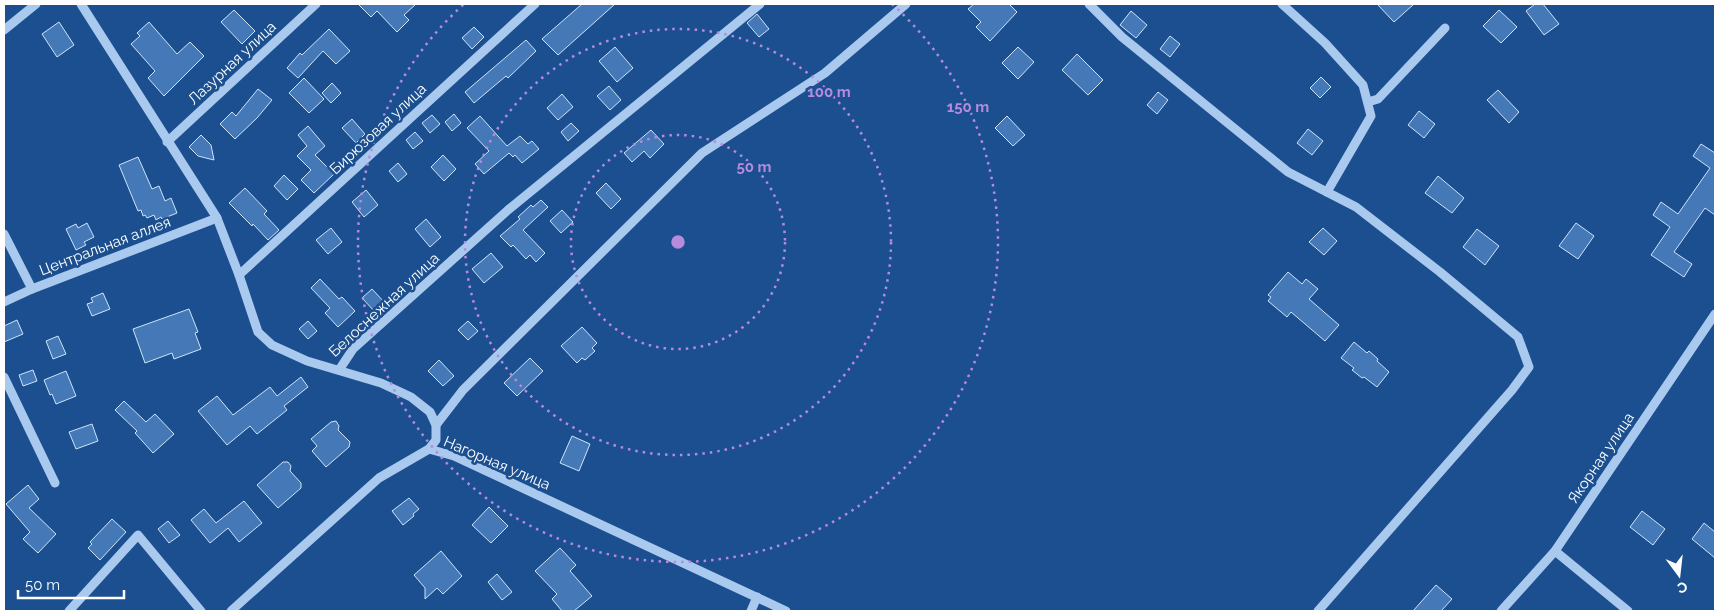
<svg xmlns="http://www.w3.org/2000/svg" width="1719" height="615" viewBox="0 0 1719 615" font-family="Raleway,sans-serif">
  <rect width="100%" height="100%" fill="#1b4f8f"/>
  <g fill="#4478b7" stroke="#cfe3fa">
    <polygon points="358,4 416,4 404,15 409,20 397,32 377,11 371,17"/>
    <polygon points="582,4 615,4 558,55 542,39"/>
    <polygon points="974,4 1009,4 1017,12 990,41 976,27 981,22 968,9"/>
    <polygon points="1377,4 1414,4 1394,22"/>
    <polygon points="1535,4 1543,4 1559,24 1544,35 1526,11"/>
    <polygon points="234,10 255,31 242,44 221,22"/>
    <polygon points="1499,10 1517,27 1501,43 1483,26"/>
    <polygon points="1131,11 1147,25 1136,38 1120,25"/>
    <polygon points="757,14 769,29 759,37 747,23"/>
    <polygon points="59,22 74,45 57,57 42,34"/>
    <polygon points="149,22 177,54 190,42 204,56 164,96 148,78 155,71 131,44 140,36 137,33"/>
    <polygon points="474,27 484,37 472,49 462,38"/>
    <polygon points="329,29 350,51 336,64 323,51 298,78 287,68 300,53 302,55"/>
    <polygon points="1170,36 1180,44 1170,57 1160,49"/>
    <polygon points="526,40 536,51 508,78 506,76 474,103 465,92"/>
    <polygon points="615,47 633,68 617,82 599,61"/>
    <polygon points="1018,47 1034,62 1018,79 1002,63"/>
    <polygon points="1077,54 1103,80 1088,95 1062,70"/>
    <polygon points="1321,77 1331,87 1320,98 1310,88"/>
    <polygon points="304,78 324,99 309,113 289,93"/>
    <polygon points="332,83 341,93 331,103 322,93"/>
    <polygon points="609,86 621,100 610,110 597,96"/>
    <polygon points="258,89 272,100 257,118 235,139 220,124 232,112 236,116"/>
    <polygon points="1498,90 1519,112 1509,123 1487,100"/>
    <polygon points="1158,92 1168,100 1157,114 1147,105"/>
    <polygon points="562,94 573,107 558,120 547,108"/>
    <polygon points="1419,111 1435,124 1424,138 1408,125"/>
    <polygon points="454,114 461,123 452,131 445,122"/>
    <polygon points="432,115 440,124 430,133 422,123"/>
    <polygon points="480,116 507,146 520,136 528,144 532,141 539,149 522,163 515,155 513,157 509,153 484,174 475,164 489,151 467,128"/>
    <polygon points="1007,116 1025,135 1013,146 995,128"/>
    <polygon points="352,119 365,134 356,143 342,128"/>
    <polygon points="571,123 579,131 568,141 561,132"/>
    <polygon points="308,126 325,146 315,155 334,174 314,193 301,180 311,170 297,156 307,146 298,135"/>
    <polygon points="1308,129 1323,141 1312,155 1297,143"/>
    <polygon points="651,130 664,144 650,158 644,151 632,162 624,153"/>
    <polygon points="415,132 423,141 413,149 406,140"/>
    <polygon points="201,135 211,145 214,160 198,156 189,147"/>
    <polygon points="1701,144 1715,153 1715,215 1705,208 1674,252 1692,264 1684,277 1651,255 1670,227 1653,215 1661,202 1678,214 1710,168 1693,156"/>
    <polygon points="443,155 456,169 444,181 431,167"/>
    <polygon points="138,157 152,189 159,186 165,201 171,198 177,213 162,219 161,217 156,220 154,215 147,218 145,215 143,216 141,210 138,211 119,165"/>
    <polygon points="398,163 407,174 398,182 389,171"/>
    <polygon points="284,175 298,189 287,200 274,186"/>
    <polygon points="1438,176 1464,198 1452,213 1425,193"/>
    <polygon points="606,183 621,199 611,209 596,193"/>
    <polygon points="245,188 267,211 264,214 279,230 268,240 253,224 252,226 229,203"/>
    <polygon points="366,190 378,205 364,217 352,202"/>
    <polygon points="541,200 548,207 523,230 545,253 536,262 530,255 526,259 513,245 511,247 500,236 520,219 518,217 531,205 533,207"/>
    <polygon points="562,210 573,222 561,233 550,221"/>
    <polygon points="426,219 441,237 430,247 415,229"/>
    <polygon points="87,223 94,237 84,242 86,245 76,250 66,229 76,224 78,228"/>
    <polygon points="1576,223 1594,236 1578,259 1559,246"/>
    <polygon points="331,228 342,242 328,254 316,240"/>
    <polygon points="1323,228 1337,241 1324,255 1309,242"/>
    <polygon points="1477,229 1499,246 1485,265 1463,247"/>
    <polygon points="491,253 503,267 484,283 472,269"/>
    <polygon points="1288,272 1302,284 1306,279 1318,289 1309,299 1339,325 1325,341 1291,312 1287,317 1268,301 1271,297 1268,295"/>
    <polygon points="320,279 339,299 342,297 355,311 338,327 325,313 330,308 311,288"/>
    <polygon points="372,289 386,304 376,313 362,298"/>
    <polygon points="103,293 110,309 92,316 87,304 93,302 91,298"/>
    <polygon points="189,309 198,332 195,333 201,349 174,359 172,353 145,363 133,329"/>
    <polygon points="17,320 23,334 4,342 4,326"/>
    <polygon points="308,321 317,331 308,339 299,329"/>
    <polygon points="468,321 478,331 468,340 458,330"/>
    <polygon points="582,327 597,343 592,348 595,351 585,360 582,358 577,363 561,346"/>
    <polygon points="58,336 66,354 53,359 46,341"/>
    <polygon points="1354,342 1367,353 1369,351 1378,359 1377,361 1389,372 1377,387 1364,377 1362,378 1352,370 1354,368 1341,358"/>
    <polygon points="530,358 543,371 517,396 504,383"/>
    <polygon points="439,360 454,376 443,386 428,371"/>
    <polygon points="33,370 37,381 23,386 19,375"/>
    <polygon points="66,371 76,396 56,404 52,394 50,395 44,380"/>
    <polygon points="301,377 308,387 284,406 287,410 257,434 250,426 227,445 198,411 217,396 233,415 270,387 277,396"/>
    <polygon points="124,401 146,422 155,414 174,434 153,453 135,433 137,431 115,410"/>
    <polygon points="336,421 339,426 338,430 350,442 349,447 326,467 312,451 317,446 311,439 331,422"/>
    <polygon points="92,424 98,441 76,449 69,432"/>
    <polygon points="572,436 590,444 579,471 560,463"/>
    <polygon points="283,462 288,462 291,466 290,471 301,483 301,488 278,508 257,485"/>
    <polygon points="28,485 39,499 29,508 56,534 38,553 23,539 30,532 6,504"/>
    <polygon points="409,498 419,509 413,514 414,516 403,525 392,511"/>
    <polygon points="244,501 262,523 239,542 228,528 210,543 191,520 204,509 216,523"/>
    <polygon points="489,507 508,526 491,543 472,525"/>
    <polygon points="1642,511 1665,529 1653,545 1630,527"/>
    <polygon points="112,519 126,532 100,560 88,548 92,544 90,542"/>
    <polygon points="168,521 180,535 169,543 158,529"/>
    <polygon points="1704,523 1715,532 1715,558 1692,539"/>
    <polygon points="560,548 576,565 570,571 592,596 574,611 562,611 552,599 557,594 535,571"/>
    <polygon points="441,551 462,576 443,594 437,588 425,599 425,588 414,575"/>
    <polygon points="497,574 512,592 502,600 488,582"/>
    <polygon points="1436,585 1452,599 1441,611 1413,611"/>
  </g>
  <g fill="none" stroke-linecap="round" stroke-linejoin="round">
    <g stroke="#a9c9ee" stroke-width="9">
      <polyline points="81,4 217,218 239,275 258,332 272,345 307,361 381,383 411,397 430,412 436,425 436,440 429,449"/>
      <polyline points="1089,4 1122,37 1288,172 1356,207 1440,272 1518,337 1529,367 1512,390 1318,611"/>
      <polyline points="1282,4 1325,43 1363,85 1371,116 1327,192"/>
      <polyline points="4,30 36,4"/>
      <polyline points="1368,102 1378,99 1445,28"/>
      <polyline points="167,142 316,4"/>
      <polyline points="4,234 32,289"/>
      <polyline points="239,275 535,4"/>
      <polyline points="4,302 32,289 217,218"/>
      <polyline points="339,370 353,349 508,210 760,4"/>
      <polyline points="4,377 55,483"/>
      <polyline points="436,425 463,390 702,153 825,73 906,4"/>
      <polyline points="1555,551 1628,611"/>
      <polyline points="69,611 138,535 201,611"/>
      <polyline points="231,611 379,478 429,449 454,456 786,611"/>
      <polyline points="751,611 757,597"/>
      <polyline points="1501,611 1555,551 1715,314"/>
    </g>
  </g>
  <g fill="none" stroke="#b68bdc" stroke-width="2.5" stroke-dasharray="2.5 5">
    <circle cx="678" cy="242" r="107"/>
    <circle cx="678" cy="242" r="213"/>
    <path d="M892 4A320 320 0 1 1 464 4"/>
  </g>
  <g text-anchor="middle" stroke-width="5" stroke-linejoin="round" paint-order="stroke">
    <g font-size="15" fill="#fff" stroke="#1b4f8f">
      <text transform="translate(232 63) rotate(-43)" y="5">Лазурная улица</text>
      <text transform="translate(378 129) rotate(-43)" y="5">Бирюзовая улица</text>
      <text transform="translate(105 246) rotate(-21)" y="5">Центральная аллея</text>
      <text transform="translate(384 305) rotate(-43)" y="5">Белоснежная улица</text>
      <text transform="translate(1601 458) rotate(-56)" y="5">Якорная улица</text>
      <text transform="translate(497 463) rotate(23)" y="5">Нагорная улица</text>
    </g>
  </g>
  <circle cx="678" cy="242" r="8" fill="#b68bdc" stroke="#1b4f8f" stroke-width="2.5"/>
  <g font-size="15" text-anchor="middle" font-weight="bold" fill="#b68bdc" stroke="#1b4f8f" stroke-width="5" stroke-linejoin="round" paint-order="stroke">
    <text x="829" y="97">100 m</text>
    <text x="968" y="112">150 m</text>
    <text x="754" y="172">50 m</text>
  </g>
  <rect width="1719" height="615" fill="none" stroke="#ffffff" stroke-width="10"/>
  <g transform="translate(1679 575) rotate(165)" stroke="#1b4f8f" stroke-width="4" paint-order="stroke">
  <path d="M0-4L9 19L0 12L-9 19Z" fill="#ffffff"/>
  <text y="-8" font-size="14" font-weight="bold" text-anchor="middle" fill="#ffffff">С</text>
  </g>
  <path d="M18 590v8h106v-8" fill="none" stroke="#ffffff" stroke-width="2.5"/>
  <text x="25" y="590" font-size="15" fill="#ffffff" stroke="#1b4f8f" stroke-width="4" paint-order="stroke">50 m</text>
</svg>
